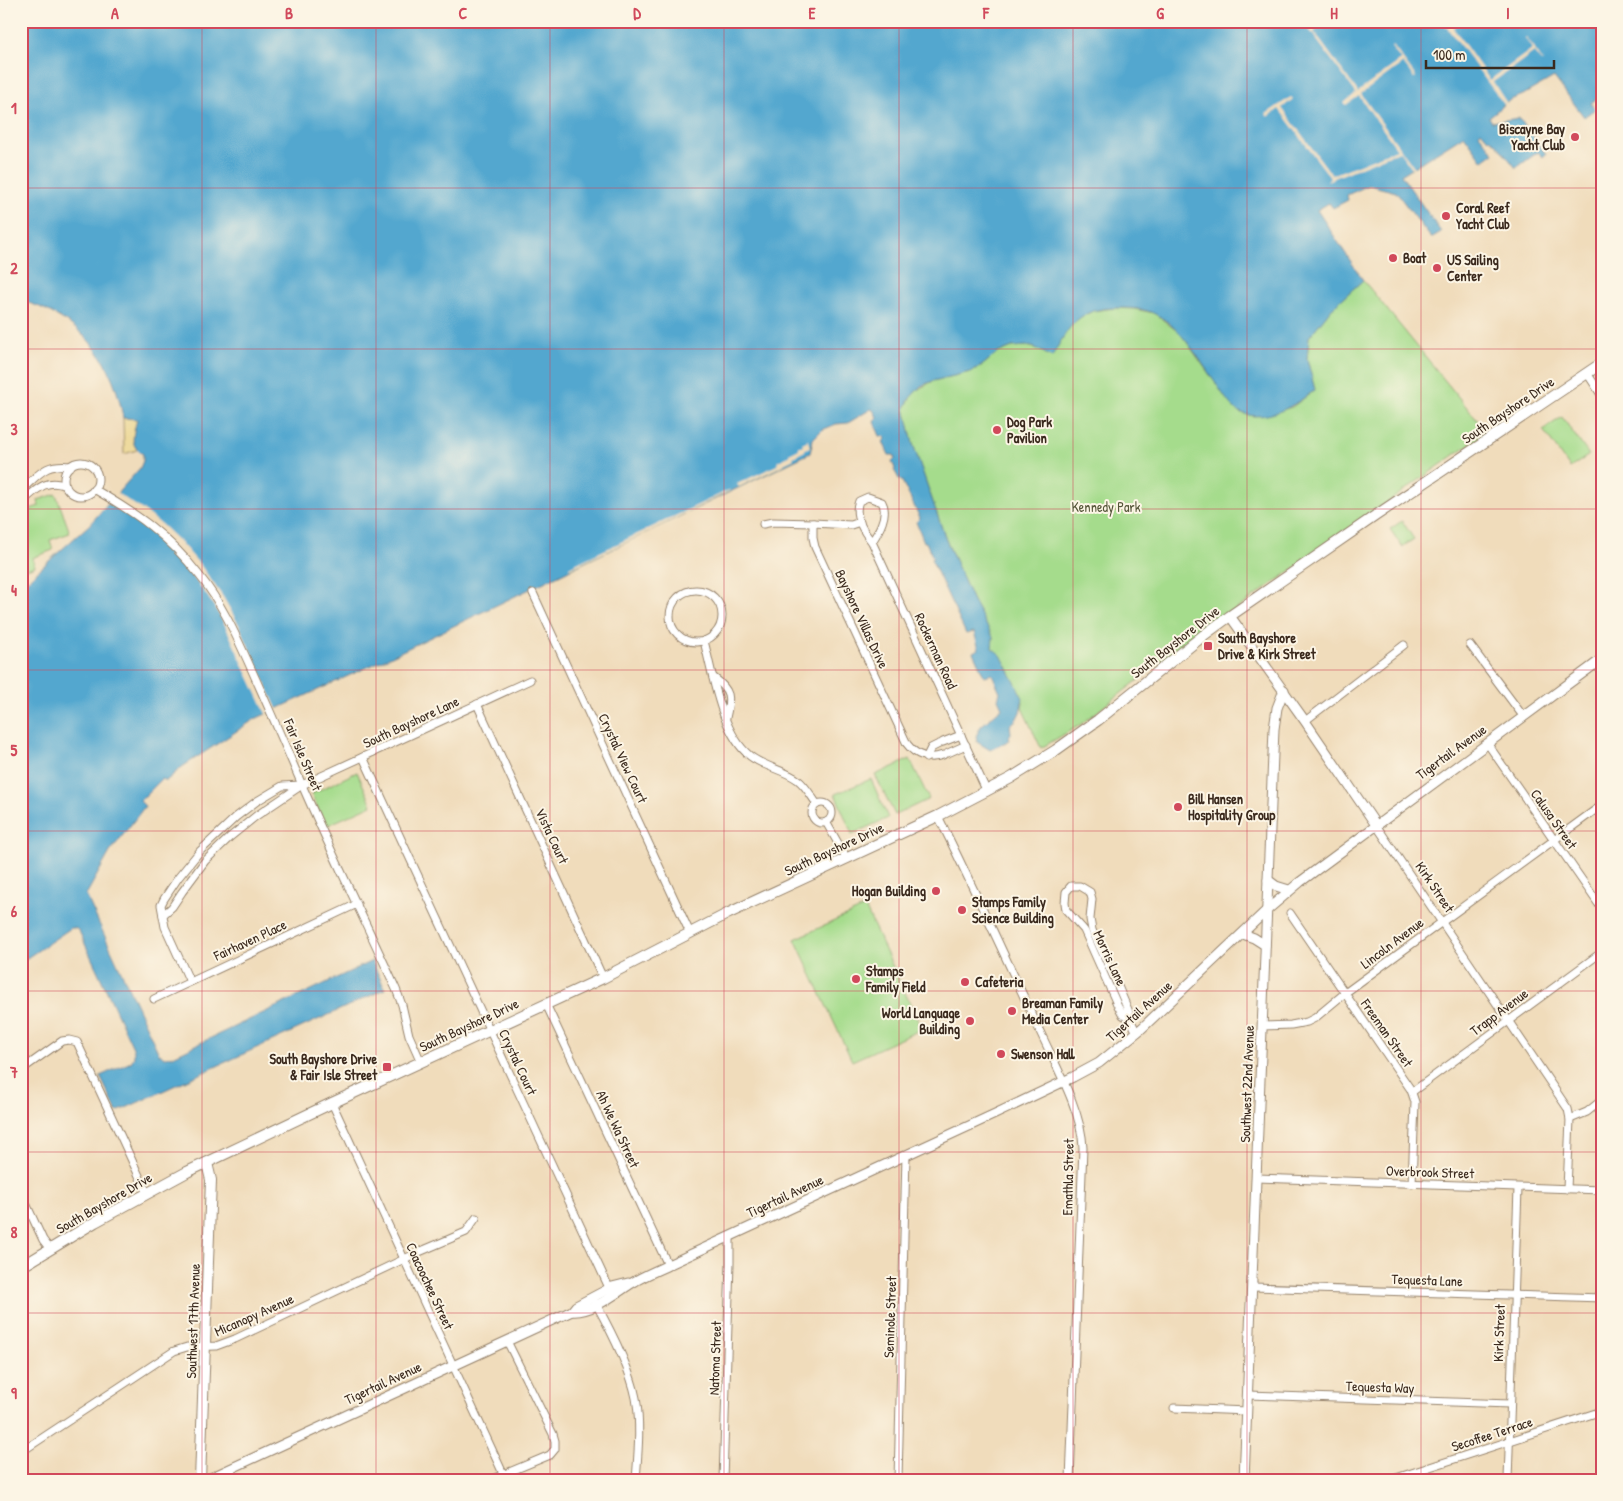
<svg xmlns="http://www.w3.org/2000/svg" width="1623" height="1501" viewBox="0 0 1623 1501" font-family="'Patrick Hand',sans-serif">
  <rect width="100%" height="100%" fill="#fcf5e5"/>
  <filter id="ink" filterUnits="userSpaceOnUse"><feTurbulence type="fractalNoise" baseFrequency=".02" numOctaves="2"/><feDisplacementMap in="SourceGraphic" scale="10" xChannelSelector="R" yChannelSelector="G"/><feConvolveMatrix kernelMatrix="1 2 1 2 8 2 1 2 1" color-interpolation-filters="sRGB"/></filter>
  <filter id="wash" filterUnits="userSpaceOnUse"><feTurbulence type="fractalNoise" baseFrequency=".0096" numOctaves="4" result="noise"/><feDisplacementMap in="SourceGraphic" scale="20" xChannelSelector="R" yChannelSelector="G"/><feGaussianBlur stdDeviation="1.12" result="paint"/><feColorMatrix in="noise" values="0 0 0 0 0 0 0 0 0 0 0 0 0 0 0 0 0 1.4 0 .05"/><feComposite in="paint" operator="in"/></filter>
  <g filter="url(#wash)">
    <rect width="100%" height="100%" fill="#f0dcbb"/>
    <g fill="#a5dc8c" stroke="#708355">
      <polygon points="1363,280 1487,432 1159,664 1080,725 1041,748 1022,708 1023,702 992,648 993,637 973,601 946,540 913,444 905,408 910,398 917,390 933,381 970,372 984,364 997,353 1012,347 1027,346 1038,349 1061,340 1068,328 1080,317 1093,311 1115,308 1134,309 1154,313 1181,334 1229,402 1239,412 1254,416 1268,414 1292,407 1315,390 1307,359 1309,337 1331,309"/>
      <polygon points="1562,417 1589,455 1570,468 1543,430"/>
      <polygon points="56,494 70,533 50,540 53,550 32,558 35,566 21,571 21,512 39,506 38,500"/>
      <polygon points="1402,521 1414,539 1402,547 1390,529"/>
      <polygon points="910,759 929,799 895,815 875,775"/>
      <polygon points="357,772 372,805 326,826 311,794"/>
      <polygon points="871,779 888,818 852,834 835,794"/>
      <polygon points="865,907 922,1029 852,1061 795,939"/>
    </g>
    <polygon fill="#eeda9e" stroke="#94825e" points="123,418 138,418 133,441 137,450 124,454"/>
    <path fill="#53a7cf" stroke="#476876" d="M21 21H1602V95L1591 103 1595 109 1584 117 1554 77 1523 95 1510 100 1489 117 1492 122 1519 118 1546 154 1543 157 1538 152 1516 168 1495 142 1486 137 1481 131 1479 134 1494 153 1483 161 1464 135 1401 175 1441 232 1431 238 1396 192 1369 185 1347 195 1348 200 1333 208 1329 203 1317 210 1363 280 1331 309 1309 337 1307 359 1315 390C1295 405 1268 423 1242 413 1232 410 1225 397 1219 388 1201 363 1183 328 1155 314 1144 308 1128 308 1117 308 1078 308 1069 326 1052 357L1033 347 1027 346 1012 347 997 353 984 364 970 372 933 381 921 386 910 398 905 408 913 444 946 540 973 601 993 637 992 648 1001 655 1023 698 1020 712 1016 720 1010 725 1011 733 1009 737 1010 740 990 750 977 742 976 736 981 726 1002 708 998 699 1000 692 992 674 984 676 973 652 979 649 974 632 966 634 931 559 933 558 926 542H924L916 522 920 518 902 481 899 479 894 470 895 469 892 461 895 458 894 455H889L883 442 886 438 884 436H880L874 422 877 417 873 410 871 409 848 423 836 424 822 430 813 439 810 453 398 653 255 719 182 767 166 781 162 779 140 801 145 806 110 852 86 895 159 1054 165 1057 173 1056 372 961 385 989 117 1112 100 1076 131 1062 134 1057V1050L79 931 75 928H71L21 962V586L89 525 140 468 143 461V454C128 445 134 433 137 419L123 418C116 375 97 338 57 316 46 309 34 304 21 301Z"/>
    <g fill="#f0dcbb">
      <polygon points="1303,21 1305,21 1311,30 1323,21 1327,21 1314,32 1358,92 1401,60 1391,47 1393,46 1416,77 1414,78 1403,63 1361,94 1415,169 1414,169 1413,170 1399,151 1327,181 1330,177 1279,109 1268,117 1266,114 1291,97 1293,99 1282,108 1332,175 1397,149 1359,96 1346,105 1344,103 1356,93"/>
      <polygon points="1442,21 1447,21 1451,26 1457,21 1461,21 1453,28 1490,80 1532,49 1525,38 1526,37 1543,61 1542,62 1534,52 1493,82 1508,105 1506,107"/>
      <polygon points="808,440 810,447 805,449 805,451 793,457 794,459 784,464 784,465 739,487 737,484 777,465 778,461 789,456 789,454 799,449 798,447 803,445 802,443"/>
      <polygon points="729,490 730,491 654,529 570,569 569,567"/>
      <polygon points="115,492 143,510 161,524 182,544 202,567 223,597 238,623 278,711 267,716 223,621 208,597 187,569 147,529 107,502"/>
    </g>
  </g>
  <g filter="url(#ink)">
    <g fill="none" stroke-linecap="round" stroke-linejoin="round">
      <g stroke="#96836c" stroke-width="9">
        <g id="minor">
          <polyline points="1587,373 1602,396"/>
          <circle cx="81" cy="479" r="17"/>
          <path d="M94 489C137 514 168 535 199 575 221 602 235 633 249 664 267 704 285 745 302 785 332 854 365 921 396 989L402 1005 409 1035 421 1062"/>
          <path d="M21 490C40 474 44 463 71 466"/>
          <path d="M21 503C35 491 46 477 66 486"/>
          <path d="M860 522 851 525 813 523V538L815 547 907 744C916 756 929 760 943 755"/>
          <polyline points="763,524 773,522 813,523"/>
          <path d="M872 542C879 531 889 514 882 502L868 497 859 501C853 515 863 531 872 542L987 792"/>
          <circle cx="696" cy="616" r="26"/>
          <polyline points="533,593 690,933"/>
          <path d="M704 641C713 675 721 733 750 756 764 767 785 770 798 780 806 786 811 796 817 804"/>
          <polyline points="1470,645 1523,716"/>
          <polyline points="1596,664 1602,672"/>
          <path d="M713 677C731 690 731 697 726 718"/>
          <polyline points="477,704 603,978"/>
          <polyline points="1305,721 1404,645"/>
          <polyline points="943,742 961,735"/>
          <polyline points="1487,743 1602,909"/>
          <polyline points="948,753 966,745"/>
          <polyline points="363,757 611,1292"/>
          <polyline points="926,758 931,748 939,744"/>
          <circle cx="822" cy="813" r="10"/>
          <path d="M938 816C973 886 1005 957 1038 1027 1054 1063 1082 1110 1083 1148L1070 1480"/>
          <polyline points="826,822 847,859"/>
          <polyline points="1376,825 1568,1109 1570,1119 1567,1189"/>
          <polyline points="1290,913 1411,1090 1415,1102 1412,1184"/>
          <polyline points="163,915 172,907 182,892 205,861 230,837 256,816 302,785 530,680"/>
          <polyline points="190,982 165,927 161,905 164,899 178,878 200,851 236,817 257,801 282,786 301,785"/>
          <polyline points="154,999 357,904"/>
          <polyline points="546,1004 668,1265"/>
          <polyline points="1130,1019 1123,1015 1117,1004 1084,930 1066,910 1065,903 1066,892 1071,886 1080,886 1090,892 1092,899 1090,919 1092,930 1117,984 1129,1012 1130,1019 1137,1033"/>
          <polyline points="1262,1026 1291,1025 1307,1022 1315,1018 1345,993 1602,805"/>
          <polyline points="21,1070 62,1041 69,1040 77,1042 147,1193"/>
          <polyline points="1412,1092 1602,952"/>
          <polyline points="332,1103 506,1480"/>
          <polyline points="1570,1119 1587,1112 1602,1100"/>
          <polyline points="1257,1178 1602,1190"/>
          <polyline points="21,1193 43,1240 50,1249"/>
          <polyline points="1252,1287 1602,1298"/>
          <path d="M595 1302C610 1329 630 1367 636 1398 641 1425 638 1453 636 1480"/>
          <polyline points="1248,1395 1510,1404"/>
          <polyline points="1174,1408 1247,1411"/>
          <polyline points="21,1452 174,1351 187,1347 216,1346 235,1339 419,1252 466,1232 476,1218"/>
          <polyline points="490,1480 550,1455 555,1449 555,1441 553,1434 507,1341"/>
          <polyline points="723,1480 730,1263 730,1237"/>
          <polyline points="898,1480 906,1155"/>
          <polyline points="1390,1480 1602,1411"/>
          <polyline points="1508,1480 1518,1188"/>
        </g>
      </g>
      <g stroke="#96836c" stroke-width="11">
        <g id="tertiary">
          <polyline points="1230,616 1305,721 1376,825"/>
          <polyline points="1268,880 1276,886 1289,890"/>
          <polyline points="1243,934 1254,938 1265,945"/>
          <path d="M572 1311C592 1313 616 1293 632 1283 643 1276 656 1271 668 1265L995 1114 1073 1077 1099 1063 1141 1029 1267 910 1300 882 1602 659"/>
          <polyline points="206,1480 572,1311 576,1306 612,1287 628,1283"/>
          <polyline points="1244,1480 1274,729 1277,708 1284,690"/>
        </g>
      </g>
      <g stroke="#96836c" stroke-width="12">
        <g id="secondary">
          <polyline points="21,1267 95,1222 187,1172 332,1103 603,978 729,913 938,816 1011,778 1056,750 1098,720 1204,635 1230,616 1375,516 1602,363"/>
          <polyline points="200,1480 211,1180 207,1163"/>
        </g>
      </g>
      <use href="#minor" stroke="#fff" stroke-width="7"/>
      <use href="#tertiary" stroke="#fff" stroke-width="9"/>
      <use href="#secondary" stroke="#fff" stroke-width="10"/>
    </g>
  </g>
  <path fill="none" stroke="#d1495b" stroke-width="1" stroke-opacity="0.55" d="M202 21V1480M376 21V1480M550 21V1480M724 21V1480M899 21V1480M1073 21V1480M1247 21V1480M1421 21V1480M21 188H1602M21 349H1602M21 509H1602M21 670H1602M21 831H1602M21 991H1602M21 1152H1602M21 1313H1602"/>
  <g fill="#d1495b" stroke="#fcf5e5" stroke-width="2">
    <circle cx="1575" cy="137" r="5"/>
    <circle cx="1446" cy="216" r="5"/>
    <circle cx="1393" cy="258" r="5"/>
    <circle cx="1437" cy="268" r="5"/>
    <circle cx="997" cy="430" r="5"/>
    <rect x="1203" y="641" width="10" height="10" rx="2.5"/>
    <circle cx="1178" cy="807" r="5"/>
    <circle cx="936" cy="891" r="5"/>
    <circle cx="962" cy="910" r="5"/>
    <circle cx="856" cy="979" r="5"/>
    <circle cx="965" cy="982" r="5"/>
    <circle cx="1012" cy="1011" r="5"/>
    <circle cx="970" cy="1021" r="5"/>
    <circle cx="1001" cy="1054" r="5"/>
    <rect x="382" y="1062" width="10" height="10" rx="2.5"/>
  </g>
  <g text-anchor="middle" stroke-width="4" stroke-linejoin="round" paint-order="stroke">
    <g font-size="14" font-weight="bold" fill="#3b2a1e" stroke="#fcf5e5" text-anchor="start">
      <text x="1565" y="134" text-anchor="end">Biscayne Bay<tspan x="1565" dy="16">Yacht Club</tspan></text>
      <text x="1456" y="213">Coral Reef<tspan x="1456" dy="16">Yacht Club</tspan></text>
      <text x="1403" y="263">Boat</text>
      <text x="1447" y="265">US Sailing<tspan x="1447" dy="16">Center</tspan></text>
      <text x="1007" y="427">Dog Park<tspan x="1007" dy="16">Pavilion</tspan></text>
      <text x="1218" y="643">South Bayshore<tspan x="1218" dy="16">Drive &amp; Kirk Street</tspan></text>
      <text x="1188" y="804">Bill Hansen<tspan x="1188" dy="16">Hospitality Group</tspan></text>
      <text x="926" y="896" text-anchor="end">Hogan Building</text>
      <text x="972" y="907">Stamps Family<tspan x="972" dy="16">Science Building</tspan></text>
      <text x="866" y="976">Stamps<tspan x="866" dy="16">Family Field</tspan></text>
      <text x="975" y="987">Cafeteria</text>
      <text x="1022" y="1008">Breaman Family<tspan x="1022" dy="16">Media Center</tspan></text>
      <text x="960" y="1018" text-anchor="end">World Language<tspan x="960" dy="16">Building</tspan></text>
      <text x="1011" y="1059">Swenson Hall</text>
      <text x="377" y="1064" text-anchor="end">South Bayshore Drive<tspan x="377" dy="16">&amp; Fair Isle Street</tspan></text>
    </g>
    <g font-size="14" fill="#3b2a1e" stroke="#fcf5e5">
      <text transform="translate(1508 410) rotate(-34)" y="5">South Bayshore Drive</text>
      <text transform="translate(862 619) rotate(65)" y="5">Bayshore Villas Drive</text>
      <text transform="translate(1175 642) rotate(-38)" y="5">South Bayshore Drive</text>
      <text transform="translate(936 651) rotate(65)" y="5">Rockerman Road</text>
      <text transform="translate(411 722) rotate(-25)" y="5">South Bayshore Lane</text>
      <text transform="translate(1451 752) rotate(-36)" y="5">Tigertail Avenue</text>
      <text transform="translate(303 755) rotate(67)" y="5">Fair Isle Street</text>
      <text transform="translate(623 758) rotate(65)" y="5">Crystal View Court</text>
      <text transform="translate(1554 819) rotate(55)" y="5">Calusa Street</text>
      <text transform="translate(552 836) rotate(65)" y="5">Vista Court</text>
      <text transform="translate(834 849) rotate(-25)" y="5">South Bayshore Drive</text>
      <text transform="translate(1435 887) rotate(56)" y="5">Kirk Street</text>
      <text transform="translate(250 940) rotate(-25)" y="5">Fairhaven Place</text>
      <text transform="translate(1392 943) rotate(-37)" y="5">Lincoln Avenue</text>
      <text transform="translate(1110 958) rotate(65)" y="5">Morris Lane</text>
      <text transform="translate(1139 1011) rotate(-42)" y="5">Tigertail Avenue</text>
      <text transform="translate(1499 1012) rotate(-37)" y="5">Trapp Avenue</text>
      <text transform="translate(469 1025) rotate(-25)" y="5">South Bayshore Drive</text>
      <text transform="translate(1387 1033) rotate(55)" y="5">Freeman Street</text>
      <text transform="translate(518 1062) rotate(65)" y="5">Crystal Court</text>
      <text transform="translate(1247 1084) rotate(-88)" y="5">Southwest 22nd Avenue</text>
      <text transform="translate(618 1129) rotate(65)" y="5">Ah We Wa Street</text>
      <text transform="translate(1430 1172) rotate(2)" y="5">Overbrook Street</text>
      <text transform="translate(1068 1177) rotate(-89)" y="5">Emathla Street</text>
      <text transform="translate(785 1196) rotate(-25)" y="5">Tigertail Avenue</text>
      <text transform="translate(104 1203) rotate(-30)" y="5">South Bayshore Drive</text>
      <text transform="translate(1427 1280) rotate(2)" y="5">Tequesta Lane</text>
      <text transform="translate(430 1286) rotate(65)" y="5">Coacoochee Street</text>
      <text transform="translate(254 1315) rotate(-24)" y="5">Micanopy Avenue</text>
      <text transform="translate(890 1317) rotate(-88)" y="5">Seminole Street</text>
      <text transform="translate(193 1321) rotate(-88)" y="5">Southwest 17th Avenue</text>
      <text transform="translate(1499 1333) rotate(-88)" y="5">Kirk Street</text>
      <text transform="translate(715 1358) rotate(-88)" y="5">Natoma Street</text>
      <text transform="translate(383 1383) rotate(-25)" y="5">Tigertail Avenue</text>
      <text transform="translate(1380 1387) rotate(2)" y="5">Tequesta Way</text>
      <text transform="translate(1492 1434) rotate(-18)" y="5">Secoffee Terrace</text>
    </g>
    <g font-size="14" fill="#56563a" stroke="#fcf5e5">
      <text x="1106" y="512">Kennedy Park</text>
    </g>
  </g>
  <rect width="1623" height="1501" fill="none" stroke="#fcf5e5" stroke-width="55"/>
  <path d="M1426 60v8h128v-8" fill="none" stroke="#3b2a1e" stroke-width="2.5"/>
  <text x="1433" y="60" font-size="15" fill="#3b2a1e" stroke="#fcf5e5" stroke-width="4" paint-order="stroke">100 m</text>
  <rect x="28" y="28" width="1568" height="1446" fill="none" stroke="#d1495b" stroke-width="2"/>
  <g font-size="16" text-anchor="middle" font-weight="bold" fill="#d1495b">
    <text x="115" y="19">A</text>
    <text x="289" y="19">B</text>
    <text x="463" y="19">C</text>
    <text x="637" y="19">D</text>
    <text x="812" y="19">E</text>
    <text x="986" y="19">F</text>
    <text x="1160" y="19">G</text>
    <text x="1334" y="19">H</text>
    <text x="1508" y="19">I</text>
    <text x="14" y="114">1</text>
    <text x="14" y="274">2</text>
    <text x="14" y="435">3</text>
    <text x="14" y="596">4</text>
    <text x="14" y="756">5</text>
    <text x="14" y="917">6</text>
    <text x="14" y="1078">7</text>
    <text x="14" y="1238">8</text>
    <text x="14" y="1399">9</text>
  </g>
</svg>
